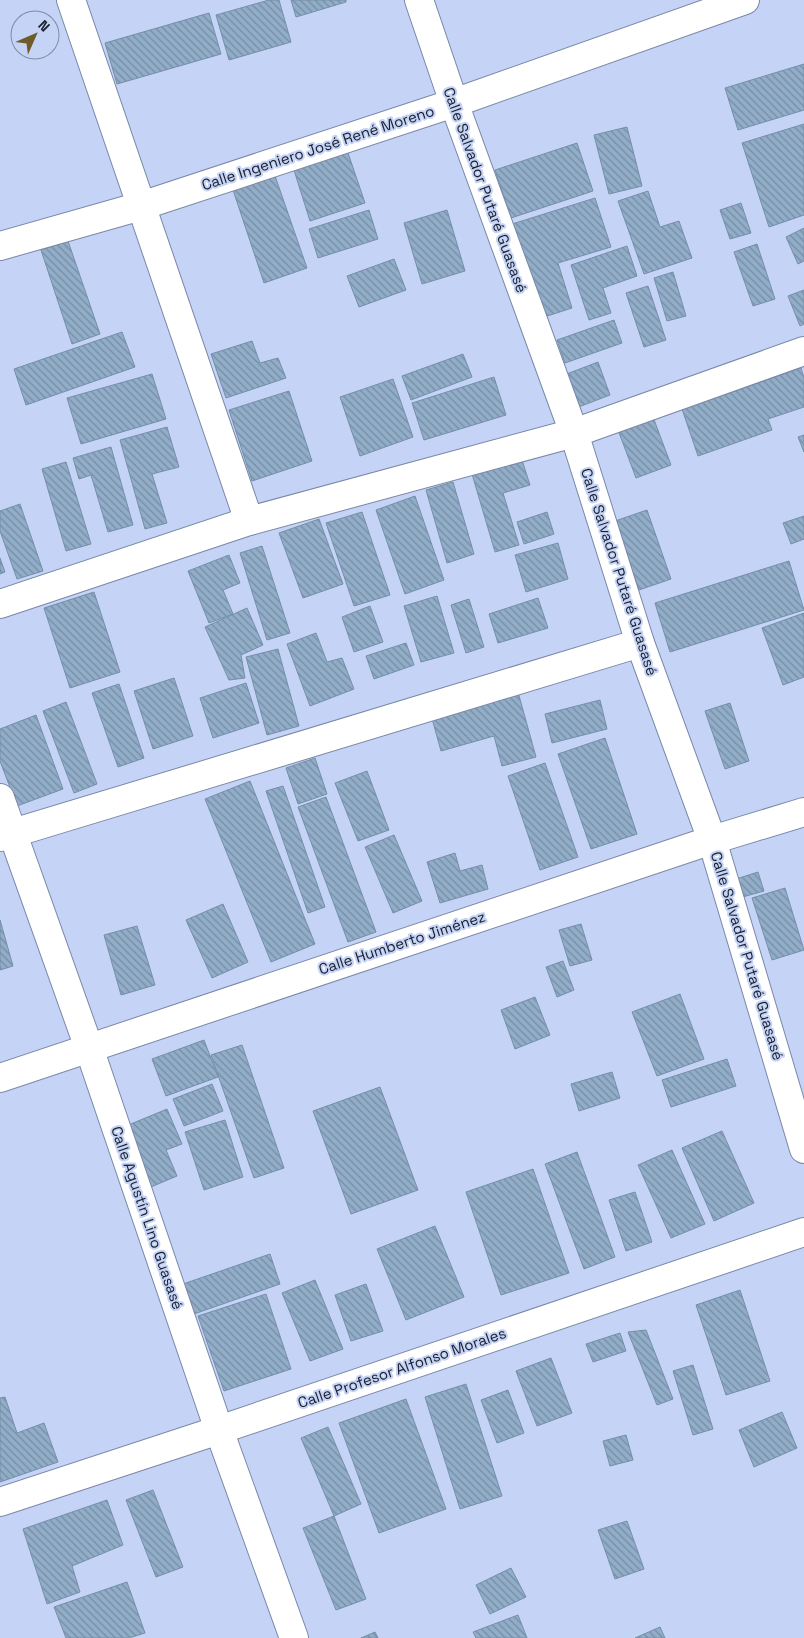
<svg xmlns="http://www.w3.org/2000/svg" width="804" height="1638" viewBox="0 0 804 1638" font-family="'Space Grotesk',sans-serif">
  <defs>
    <pattern id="building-back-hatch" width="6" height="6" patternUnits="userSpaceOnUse" patternTransform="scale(1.25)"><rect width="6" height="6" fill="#91adc8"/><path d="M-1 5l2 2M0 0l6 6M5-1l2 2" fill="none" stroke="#768ca3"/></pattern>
  </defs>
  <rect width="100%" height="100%" fill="#c5d4f6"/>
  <g fill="url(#building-back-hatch)" stroke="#748fa9">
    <polygon points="269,0 279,0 291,42 229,60 216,15"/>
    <polygon points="291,0 346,0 346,2 296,17"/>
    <polygon points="209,13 221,54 117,84 105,43"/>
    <polygon points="804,64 804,110 738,130 725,88"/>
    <polygon points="804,124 804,215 769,227 742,143"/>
    <polygon points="627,127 642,186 609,194 594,135"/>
    <polygon points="577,143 593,191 511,218 495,170"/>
    <polygon points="347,150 365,203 310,221 293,167"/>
    <polygon points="274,173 307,268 264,283 232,187"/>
    <polygon points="648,191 660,227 679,221 692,258 644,274 618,201"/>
    <polygon points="595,198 611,247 558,263 572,308 538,319 509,225"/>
    <polygon points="741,203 751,233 730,239 720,210"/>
    <polygon points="369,210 378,239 318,258 309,229"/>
    <polygon points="447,210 465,271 422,284 404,223"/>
    <polygon points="804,228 804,261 798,264 786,237"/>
    <polygon points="68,241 100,334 72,344 41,250"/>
    <polygon points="757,244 775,299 753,306 734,252"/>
    <polygon points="627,246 637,276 603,288 611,313 589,320 571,265"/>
    <polygon points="394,259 406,290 359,307 347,276"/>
    <polygon points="673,272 686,316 667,321 654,278"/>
    <polygon points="648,286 666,340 644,347 626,293"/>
    <polygon points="804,290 804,324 800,326 788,296"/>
    <polygon points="614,320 622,343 565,363 557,340"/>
    <polygon points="122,332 135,367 26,405 14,369"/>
    <polygon points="252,341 260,363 278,358 286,378 226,398 211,354"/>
    <polygon points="463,354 472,377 411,400 402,376"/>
    <polygon points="598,362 610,395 576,408 564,375"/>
    <polygon points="801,368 804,378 804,407 768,419 772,430 698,456 682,409"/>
    <polygon points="152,374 166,419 81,444 67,398"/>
    <polygon points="494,377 506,415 424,440 412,403"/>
    <polygon points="393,379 413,437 360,456 340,397"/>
    <polygon points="289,391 312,461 252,481 229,410"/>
    <polygon points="653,417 671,465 636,478 618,430"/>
    <polygon points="167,427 179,467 152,474 167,523 145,529 120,440"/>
    <polygon points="804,435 804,452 798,437"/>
    <polygon points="111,447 133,525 108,532 91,475 79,479 73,458"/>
    <polygon points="522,460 530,485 503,493 519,545 495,552 472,474"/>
    <polygon points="66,462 91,544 66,551 42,469"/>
    <polygon points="453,482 474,554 447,563 426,490"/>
    <polygon points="415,496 444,580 405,594 376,510"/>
    <polygon points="20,504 43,571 17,579 0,531 0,511"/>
    <polygon points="647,510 671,579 639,590 615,521"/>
    <polygon points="362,512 390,595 354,606 326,523"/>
    <polygon points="547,512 554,534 524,544 517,522"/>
    <polygon points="804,516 804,539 791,544 783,523"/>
    <polygon points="319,519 343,584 303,598 279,533"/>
    <polygon points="558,543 568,579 526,592 515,555"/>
    <polygon points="262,546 290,633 267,640 240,553"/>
    <polygon points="229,555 240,583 223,590 233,614 209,623 188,571"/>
    <polygon points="0,558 5,572 0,574"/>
    <polygon points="789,561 804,610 670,652 655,603"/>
    <polygon points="94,592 120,672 70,688 44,608"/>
    <polygon points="437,596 454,653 421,662 404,606"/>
    <polygon points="538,598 548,628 498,643 489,614"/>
    <polygon points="469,599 484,647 466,653 451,605"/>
    <polygon points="370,606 383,642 354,652 342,617"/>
    <polygon points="247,608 263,645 241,655 245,678 229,680 205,627"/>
    <polygon points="804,613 804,677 783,685 762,628"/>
    <polygon points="316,633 327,662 342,658 354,689 310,706 287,644"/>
    <polygon points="406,643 414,665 374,679 366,656"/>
    <polygon points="278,649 299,726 267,735 246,657"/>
    <polygon points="174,678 193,736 153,749 134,691"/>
    <polygon points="246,683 259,723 213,738 200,698"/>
    <polygon points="119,684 144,758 118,767 92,693"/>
    <polygon points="518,692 536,757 502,766 494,736 441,751 431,715"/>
    <polygon points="600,700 607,729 552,743 545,714"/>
    <polygon points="66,702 97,784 74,793 43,711"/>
    <polygon points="730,703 749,761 725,769 705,711"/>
    <polygon points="36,715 63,789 17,806 0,761 0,729"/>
    <polygon points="605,738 637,834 591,849 558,754"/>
    <polygon points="315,758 327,794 298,804 286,768"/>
    <polygon points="545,763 578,857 540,870 508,776"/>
    <polygon points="367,771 389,830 358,841 335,783"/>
    <polygon points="250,781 315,944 271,962 205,799"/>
    <polygon points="283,786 325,907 308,913 266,791"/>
    <polygon points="326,797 376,932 348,942 298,807"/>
    <polygon points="394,835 422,901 393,913 365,847"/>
    <polygon points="455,853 460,871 482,865 488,889 440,903 427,862"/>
    <polygon points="758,872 764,891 739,898 733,880"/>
    <polygon points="785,888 804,950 772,960 752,898"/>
    <polygon points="223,904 248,962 212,978 186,920"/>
    <polygon points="0,920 13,966 0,970"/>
    <polygon points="581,924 592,960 570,966 559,930"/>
    <polygon points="137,926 155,985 121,995 104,935"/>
    <polygon points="563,961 574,990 557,997 546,967"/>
    <polygon points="680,994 704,1059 657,1076 632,1012"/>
    <polygon points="535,997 550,1035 515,1049 501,1010"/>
    <polygon points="204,1040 218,1077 166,1096 152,1059"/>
    <polygon points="242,1045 284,1168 254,1178 211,1055"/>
    <polygon points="727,1059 736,1086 671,1107 662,1080"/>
    <polygon points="612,1072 620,1098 579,1111 571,1084"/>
    <polygon points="212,1084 223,1111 184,1126 173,1099"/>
    <polygon points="380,1087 418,1190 351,1214 313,1111"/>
    <polygon points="167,1109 182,1144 166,1150 177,1176 151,1187 126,1126"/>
    <polygon points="225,1120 243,1177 204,1190 185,1132"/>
    <polygon points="722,1131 754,1203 714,1221 682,1148"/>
    <polygon points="672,1150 705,1224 671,1238 638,1165"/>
    <polygon points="577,1152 615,1257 584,1269 545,1164"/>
    <polygon points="533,1169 569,1273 501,1295 466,1192"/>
    <polygon points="635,1192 652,1242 626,1251 609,1200"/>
    <polygon points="435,1226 464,1297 406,1320 377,1249"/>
    <polygon points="270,1254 280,1284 194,1314 183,1284"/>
    <polygon points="315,1280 343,1349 310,1361 282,1293"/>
    <polygon points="366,1284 383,1331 351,1341 335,1295"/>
    <polygon points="740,1290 770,1381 726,1395 696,1305"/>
    <polygon points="266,1294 291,1369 224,1391 198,1316"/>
    <polygon points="646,1330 673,1399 657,1405 628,1332"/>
    <polygon points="620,1333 626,1351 593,1362 586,1344"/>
    <polygon points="551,1358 572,1413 537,1426 516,1371"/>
    <polygon points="693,1365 713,1429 693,1435 673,1371"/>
    <polygon points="466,1384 502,1496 460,1509 425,1397"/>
    <polygon points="508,1390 524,1433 497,1443 481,1400"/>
    <polygon points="5,1397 17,1433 44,1423 58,1462 0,1482 0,1398"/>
    <polygon points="406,1399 446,1509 379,1533 339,1423"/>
    <polygon points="782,1412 797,1448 754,1467 739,1430"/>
    <polygon points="328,1427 361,1504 334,1516 301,1438"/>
    <polygon points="626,1435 633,1460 610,1466 603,1441"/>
    <polygon points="153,1490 183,1567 156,1577 126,1500"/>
    <polygon points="107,1500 123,1545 72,1566 80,1592 47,1604 23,1529"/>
    <polygon points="334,1516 366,1599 336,1610 303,1528"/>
    <polygon points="627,1521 644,1569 615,1579 598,1530"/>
    <polygon points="511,1568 526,1597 490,1614 476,1585"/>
    <polygon points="127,1582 145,1633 129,1638 66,1638 54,1607"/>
    <polygon points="518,1615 527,1638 476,1638 473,1632"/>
    <polygon points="660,1627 665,1638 635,1638"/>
    <polygon points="375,1632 378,1638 361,1638"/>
  </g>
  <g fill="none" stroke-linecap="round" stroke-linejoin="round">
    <g stroke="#7a88a7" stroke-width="30">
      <g id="minor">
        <polyline points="71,0 249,521"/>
        <polyline points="419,0 454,103 574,433 640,643 712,840 804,1149"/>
        <polyline points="0,246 141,206 454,103 745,0"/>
        <polyline points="0,604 249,521 574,433 804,351"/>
        <polyline points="0,798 89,1048 219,1430 294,1638"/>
        <polyline points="0,837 640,643"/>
        <polyline points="0,1078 712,840 804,812"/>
        <polyline points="0,1502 219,1430 804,1232"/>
      </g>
    </g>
    <use href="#minor" stroke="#fff" stroke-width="28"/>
  </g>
  <g text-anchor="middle" stroke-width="4" stroke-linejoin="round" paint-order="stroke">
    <g font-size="15" fill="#1a1f2c" stroke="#c5d4f6">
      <text transform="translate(318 148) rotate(-18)" y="5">Calle Ingeniero José René Moreno</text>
      <text transform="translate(485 190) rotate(70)" y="5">Calle Salvador Putaré Guasasé</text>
      <text transform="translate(619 572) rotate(72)" y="5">Calle Salvador Putaré Guasasé</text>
      <text transform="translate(402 943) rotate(-18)" y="5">Calle Humberto Jiménez</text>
      <text transform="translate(747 956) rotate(73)" y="5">Calle Salvador Putaré Guasasé</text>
      <text transform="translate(147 1218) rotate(71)" y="5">Calle Agustín Lino Guasasé</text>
      <text transform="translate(402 1368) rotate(-19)" y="5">Calle Profesor Alfonso Morales</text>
    </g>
  </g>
  <g transform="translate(35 35) rotate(45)"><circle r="24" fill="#c5d4f6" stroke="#818ca5"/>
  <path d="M0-4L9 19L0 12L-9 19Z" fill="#6f5b2a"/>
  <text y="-8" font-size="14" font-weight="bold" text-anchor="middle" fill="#1a1f2c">N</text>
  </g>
</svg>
